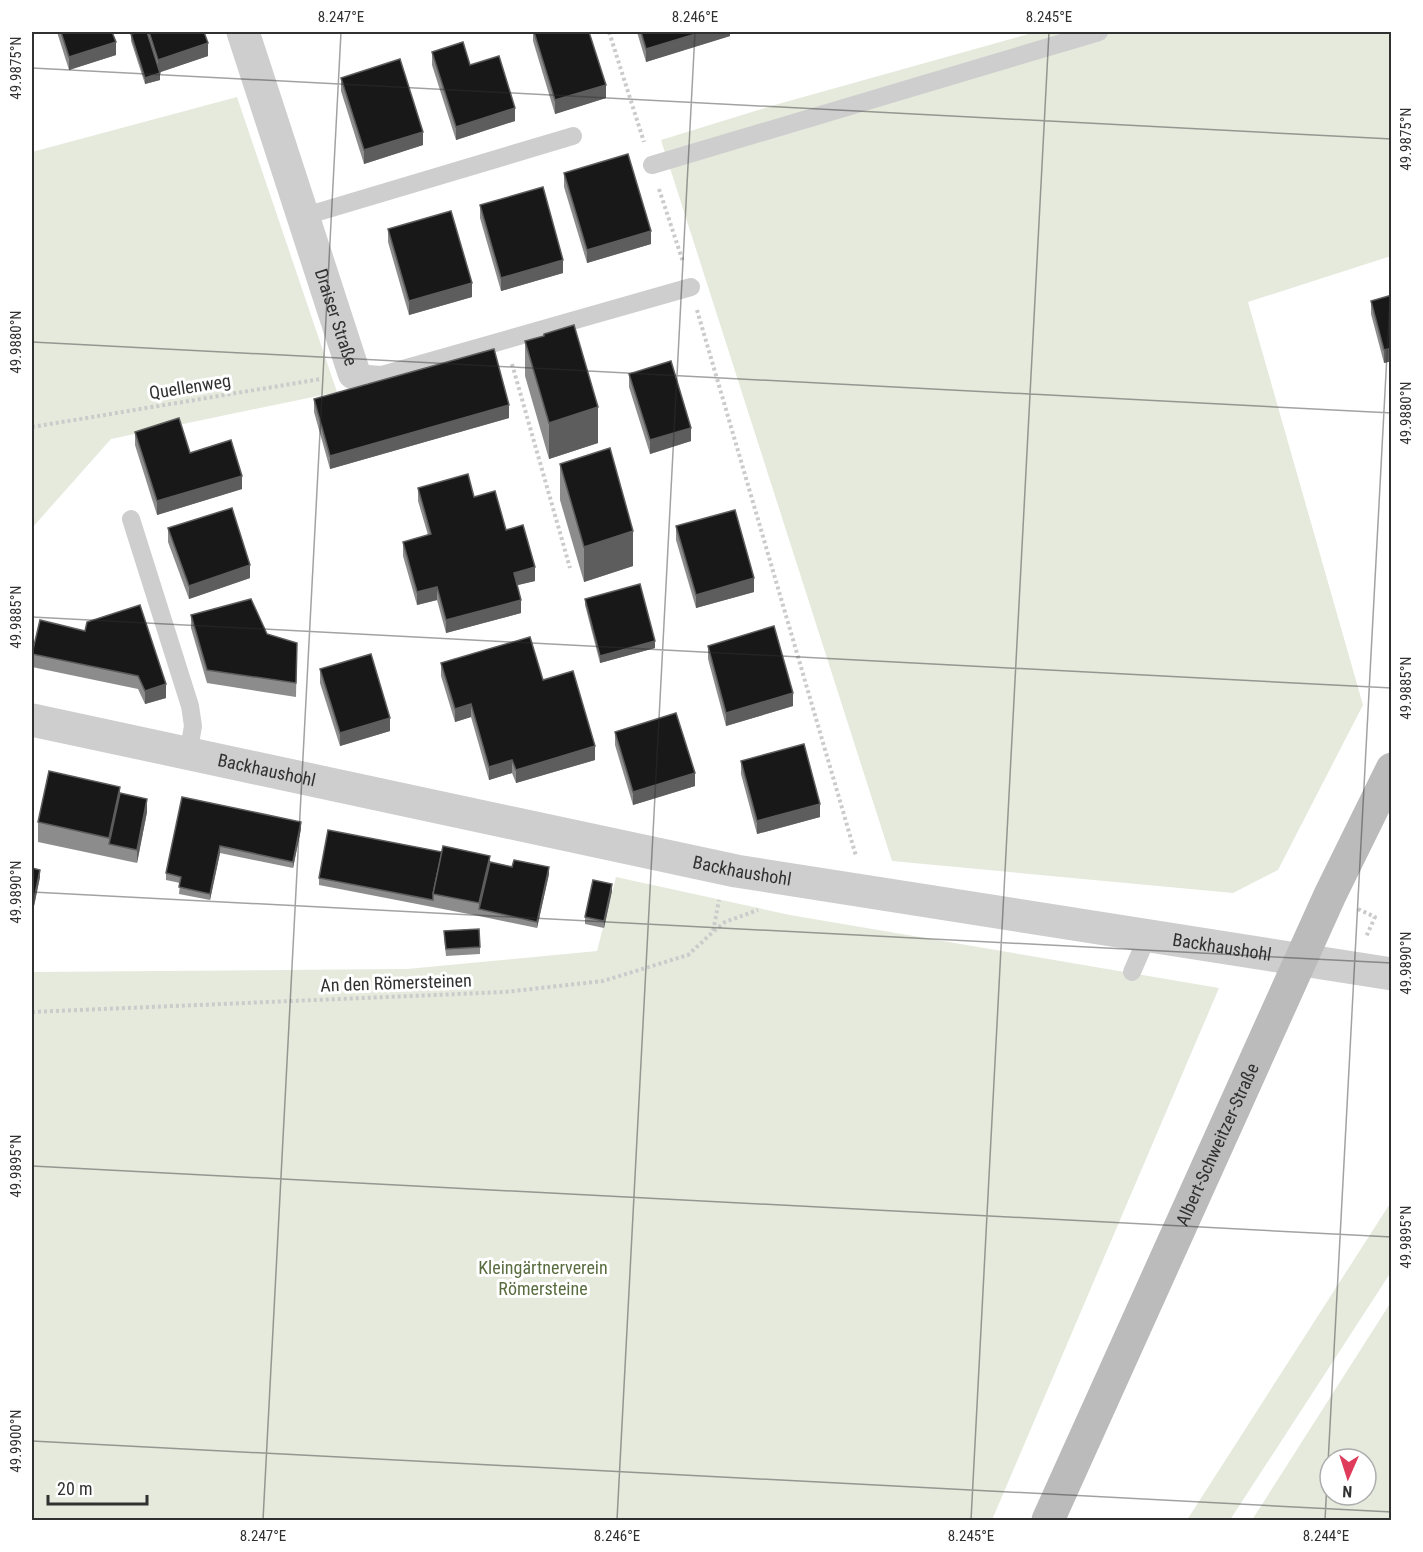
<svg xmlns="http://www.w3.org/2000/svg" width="1423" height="1552" viewBox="0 0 1423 1552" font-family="'Roboto Condensed',sans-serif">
  <rect width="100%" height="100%" fill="#fff"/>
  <g fill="#e5eadd" fill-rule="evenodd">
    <polygon points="1036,32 1391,32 1391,256 1248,302 1363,705 1278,870 1233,893 892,861 661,140 771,106"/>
    <polygon points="237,97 337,392 111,439 32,528 32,152"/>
    <polygon points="616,877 790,915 1219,988 992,1520 32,1520 32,972 407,969 597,951"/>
    <polygon points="1391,1202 1391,1272 1230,1520 1187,1520"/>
    <path d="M1391 1302V1520H1252ZM1330 1459H1366V1495H1330Z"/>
  </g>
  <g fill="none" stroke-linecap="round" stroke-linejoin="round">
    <g stroke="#cbcbcb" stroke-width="4" stroke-dasharray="3 3" stroke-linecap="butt">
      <polyline points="609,32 644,142"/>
      <polyline points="659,189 683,262"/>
      <polyline points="697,310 856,856"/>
      <polyline points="512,364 570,568"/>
      <polyline points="32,427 321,379"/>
      <polyline points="1358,909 1375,917 1366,937"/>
      <polyline points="714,931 725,922 758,910"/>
      <polyline points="32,1012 505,992 603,981 688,955 713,932 719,900"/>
    </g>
    <g stroke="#cecece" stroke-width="18">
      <polyline points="652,165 1099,32"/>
      <polyline points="305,216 573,136"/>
      <polyline points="354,373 382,375 691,287"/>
      <polyline points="131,519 190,706 193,726 188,755"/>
      <polyline points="1132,972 1148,935"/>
    </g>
    <g stroke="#cecece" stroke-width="33">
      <path id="s1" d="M243 32 354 373"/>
      <path id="s2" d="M32 720 736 871 1392 974"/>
    </g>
    <path stroke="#bbb" stroke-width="33" id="s3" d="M1048 1520 1330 895 1392 769"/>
  </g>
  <g fill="#8c8c8c">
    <polygon points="57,32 112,32 116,55 69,70"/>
    <polygon points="140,32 204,32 208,56 160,72 160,80 145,84 131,41 131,34"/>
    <polygon points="533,32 589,32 606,98 555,114 533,41"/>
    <polygon points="637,32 730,32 730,36 646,62"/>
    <polygon points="432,52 470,65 515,121 456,140 432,65"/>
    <polygon points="341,78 423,145 364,164 341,91"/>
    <polygon points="564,173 651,244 587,263 564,187"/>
    <polygon points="480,205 563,273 501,291 480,218"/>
    <polygon points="388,229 472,297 409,315 388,242"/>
    <polygon points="1392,295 1392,361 1384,363 1371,314 1371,301"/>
    <polygon points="544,334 598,443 549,459 525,376 525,341 544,336"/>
    <polygon points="629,374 691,441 650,454 629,387"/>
    <polygon points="314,399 509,418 330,469 314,412"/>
    <polygon points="135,432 190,453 242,489 157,515 135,445"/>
    <polygon points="560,464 633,566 584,582 560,500"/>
    <polygon points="418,488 474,497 506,530 535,581 517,585 521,613 446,633 437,600 417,605 403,556 403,542 428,535 418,501"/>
    <polygon points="676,526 754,592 696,608 676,540"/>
    <polygon points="168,528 250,578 189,599 168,542"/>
    <polygon points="585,599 655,648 600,663 585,605"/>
    <polygon points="191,615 297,643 296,697 207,683 191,628"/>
    <polygon points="85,631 166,698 145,704 138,689 32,667 32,654"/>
    <polygon points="708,646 793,706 726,726 708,659"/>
    <polygon points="441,663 543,680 595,760 516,783 512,773 489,780 471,717 455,722 441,676"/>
    <polygon points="320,669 390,731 340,746 320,683"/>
    <polygon points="615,732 695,786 633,805 615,745"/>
    <polygon points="741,761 820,817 757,834 741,774"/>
    <polygon points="120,793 147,812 137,863 38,842 38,822"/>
    <polygon points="182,797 301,829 293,868 220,853 210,900 179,894 180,883 166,880 166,873"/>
    <polygon points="490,862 549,874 537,928 479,916 319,885 319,878"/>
    <polygon points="32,868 40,877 34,906 32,905"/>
    <polygon points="612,891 604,928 585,924 585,917"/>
    <polygon points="444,937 480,947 480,954 446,956"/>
  </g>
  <g fill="#5d5d5d">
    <polygon points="702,32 730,32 730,36 646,62 646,49"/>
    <polygon points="116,42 116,55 69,70 69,57"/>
    <polygon points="208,43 208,56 158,73 158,60"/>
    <polygon points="160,73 160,80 145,84 145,78"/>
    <polygon points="606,85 606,98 555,114 555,100"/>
    <polygon points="515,108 515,121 456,140 456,127"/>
    <polygon points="423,132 423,145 364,164 364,150"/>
    <polygon points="651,231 651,244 587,263 587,250"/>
    <polygon points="563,260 563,273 501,291 501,278"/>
    <polygon points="472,283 472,297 409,315 409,301"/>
    <polygon points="1392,348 1392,361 1384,363 1384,350"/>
    <polygon points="509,405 509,418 330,469 330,456"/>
    <polygon points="598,407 598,443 549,459 549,423"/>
    <polygon points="691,428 691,441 650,454 650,440"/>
    <polygon points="242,476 242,489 157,515 157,501"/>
    <polygon points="633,531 633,566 584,582 584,547"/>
    <polygon points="250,565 250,578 189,599 189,586"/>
    <polygon points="535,567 535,581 514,586 514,573"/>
    <polygon points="754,578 754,592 696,608 696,595"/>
    <polygon points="437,587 437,600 417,605 417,592"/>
    <polygon points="521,600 521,613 446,633 446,620"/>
    <polygon points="655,641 655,648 600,663 600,656"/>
    <polygon points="166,684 166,698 145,704 145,691"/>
    <polygon points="793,693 793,706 726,726 726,713"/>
    <polygon points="471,704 471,717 455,722 455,709"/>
    <polygon points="390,718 390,731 340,746 340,733"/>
    <polygon points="595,746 595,760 516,783 516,770"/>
    <polygon points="512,760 512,773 489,780 489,767"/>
    <polygon points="695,773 695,786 633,805 633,792"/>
    <polygon points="120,787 120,806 109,844 109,838"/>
    <polygon points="147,799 147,812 137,863 137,850"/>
    <polygon points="820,804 820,817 757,834 757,821"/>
    <polygon points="301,822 301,829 293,868 293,862"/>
    <polygon points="220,846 220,853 210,900 210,894"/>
    <polygon points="490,856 490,869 479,909 479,916 479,903"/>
    <polygon points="549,867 549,874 537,928 537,922"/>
    <polygon points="40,870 40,877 34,906 34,899"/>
    <polygon points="612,884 612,891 604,928 604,921"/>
  </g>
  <g fill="#181818" stroke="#5d5d5d" stroke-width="1.5">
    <polygon points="61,32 112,32 116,42 69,57"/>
    <polygon points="140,32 147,32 160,73 145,78 131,34"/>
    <polygon points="149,32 204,32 208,43 158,60"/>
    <polygon points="534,32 589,32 606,85 555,100"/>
    <polygon points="641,32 702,32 646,49"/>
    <polygon points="463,42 470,65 499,56 515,108 456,127 432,52"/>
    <polygon points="400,59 423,132 364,150 341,78"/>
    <polygon points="628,154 651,231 587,250 564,173"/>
    <polygon points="543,187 563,260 501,278 480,205"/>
    <polygon points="451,211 472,283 409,301 388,229"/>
    <polygon points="1392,295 1392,348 1384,350 1371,301"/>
    <polygon points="574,325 598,407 549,423 525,341 544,336 544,334"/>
    <polygon points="494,349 509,405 330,456 314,399"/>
    <polygon points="671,361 691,428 650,440 629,374"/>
    <polygon points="179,418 190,453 231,440 242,476 157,501 135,432"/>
    <polygon points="610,448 633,531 584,547 560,464"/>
    <polygon points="468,474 474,497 495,491 506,530 523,525 535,567 514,573 521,600 446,620 437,587 417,592 403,542 431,534 418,488"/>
    <polygon points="232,508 250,565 189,586 168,528"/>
    <polygon points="735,510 754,578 696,595 676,526"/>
    <polygon points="640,584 655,641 600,656 585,599"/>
    <polygon points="251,599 267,634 297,643 296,683 207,670 191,615"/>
    <polygon points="140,605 166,684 145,691 138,676 32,654 40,620 85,631 87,622"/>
    <polygon points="774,626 793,693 726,713 708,646"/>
    <polygon points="530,637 543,680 573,671 595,746 516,770 512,760 489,767 471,704 455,709 441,663"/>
    <polygon points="371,654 390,718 340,733 320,669"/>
    <polygon points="676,713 695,773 633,792 615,732"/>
    <polygon points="804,744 820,804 757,821 741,761"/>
    <polygon points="49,771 120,787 109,838 38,822"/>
    <polygon points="120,793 147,799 137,850 109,844"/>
    <polygon points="182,797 301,822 293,862 220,846 210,894 179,887 181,877 166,873"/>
    <polygon points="328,830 442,852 433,894 433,900 319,878"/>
    <polygon points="443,846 490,856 479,903 433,894"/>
    <polygon points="514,860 549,867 537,922 479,909 490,862 512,867"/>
    <polygon points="32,868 40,870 34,899 32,899"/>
    <polygon points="593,880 612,884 604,921 585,917"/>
    <polygon points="479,929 480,947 446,949 444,931"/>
  </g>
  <path fill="none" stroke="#313131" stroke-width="1.5" stroke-opacity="0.45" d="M32 68 1392 139M32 342 1392 413M32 617 1392 688M32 892 1392 963M32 1166 1392 1237M32 1441 1392 1512M263 1520 341 32M617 1520 695 32M971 1520 1049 32M1325 1520 1392 260"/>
  <g text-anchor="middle" stroke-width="6" stroke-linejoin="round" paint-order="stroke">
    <g font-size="18" fill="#313131" stroke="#fff">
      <text dy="6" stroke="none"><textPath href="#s1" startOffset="300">Draiser Straße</textPath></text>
      <text transform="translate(190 387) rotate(-9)" y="6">Quellenweg</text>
      <text dy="6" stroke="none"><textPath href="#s2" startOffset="240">Backhaushohl</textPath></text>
      <text dy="6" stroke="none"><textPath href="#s2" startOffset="726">Backhaushohl</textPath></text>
      <text dy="6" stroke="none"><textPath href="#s2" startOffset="1212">Backhaushohl</textPath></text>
      <text transform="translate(396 983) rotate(-2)" y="6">An den Römersteinen</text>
      <text dy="6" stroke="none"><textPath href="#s3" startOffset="412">Albert-Schweitzer-Straße</textPath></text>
    </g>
    <g font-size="18" fill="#596c3f" stroke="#fff">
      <text x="543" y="1274">Kleingärtnerverein<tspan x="543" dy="21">Römersteine</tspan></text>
    </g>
  </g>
  <rect width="1423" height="1552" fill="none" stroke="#ffffff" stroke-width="66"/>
  <g transform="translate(1348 1477) rotate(183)"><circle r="28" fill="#ffffff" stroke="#adadad" stroke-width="1.5"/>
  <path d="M0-4.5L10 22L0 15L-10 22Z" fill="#df3c5b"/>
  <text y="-9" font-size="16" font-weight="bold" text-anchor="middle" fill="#313131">N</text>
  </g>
  <path d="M48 1495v9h99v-9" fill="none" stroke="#313131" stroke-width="3"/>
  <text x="57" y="1495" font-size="18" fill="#313131" stroke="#ffffff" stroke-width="4.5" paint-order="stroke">20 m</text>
  <rect x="33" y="33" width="1357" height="1486" fill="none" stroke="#313131" stroke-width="2"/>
  <g font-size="15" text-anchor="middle" fill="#313131">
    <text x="341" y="22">8.247°E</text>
    <text x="695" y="22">8.246°E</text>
    <text x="1049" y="22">8.245°E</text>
    <text transform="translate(16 68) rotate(-90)" y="5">49.9875°N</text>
    <text transform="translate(1406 139) rotate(-90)" y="5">49.9875°N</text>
    <text transform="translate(16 342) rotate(-90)" y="5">49.9880°N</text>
    <text transform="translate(1406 413) rotate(-90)" y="5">49.9880°N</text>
    <text transform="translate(16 617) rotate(-90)" y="5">49.9885°N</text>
    <text transform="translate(1406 688) rotate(-90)" y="5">49.9885°N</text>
    <text transform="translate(16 892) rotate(-90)" y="5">49.9890°N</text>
    <text transform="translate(1406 963) rotate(-90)" y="5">49.9890°N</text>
    <text transform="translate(16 1166) rotate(-90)" y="5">49.9895°N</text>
    <text transform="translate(1406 1237) rotate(-90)" y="5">49.9895°N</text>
    <text transform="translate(16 1441) rotate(-90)" y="5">49.9900°N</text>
    <text x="263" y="1541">8.247°E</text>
    <text x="617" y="1541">8.246°E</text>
    <text x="971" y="1541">8.245°E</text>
    <text x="1326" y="1541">8.244°E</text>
  </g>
</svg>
